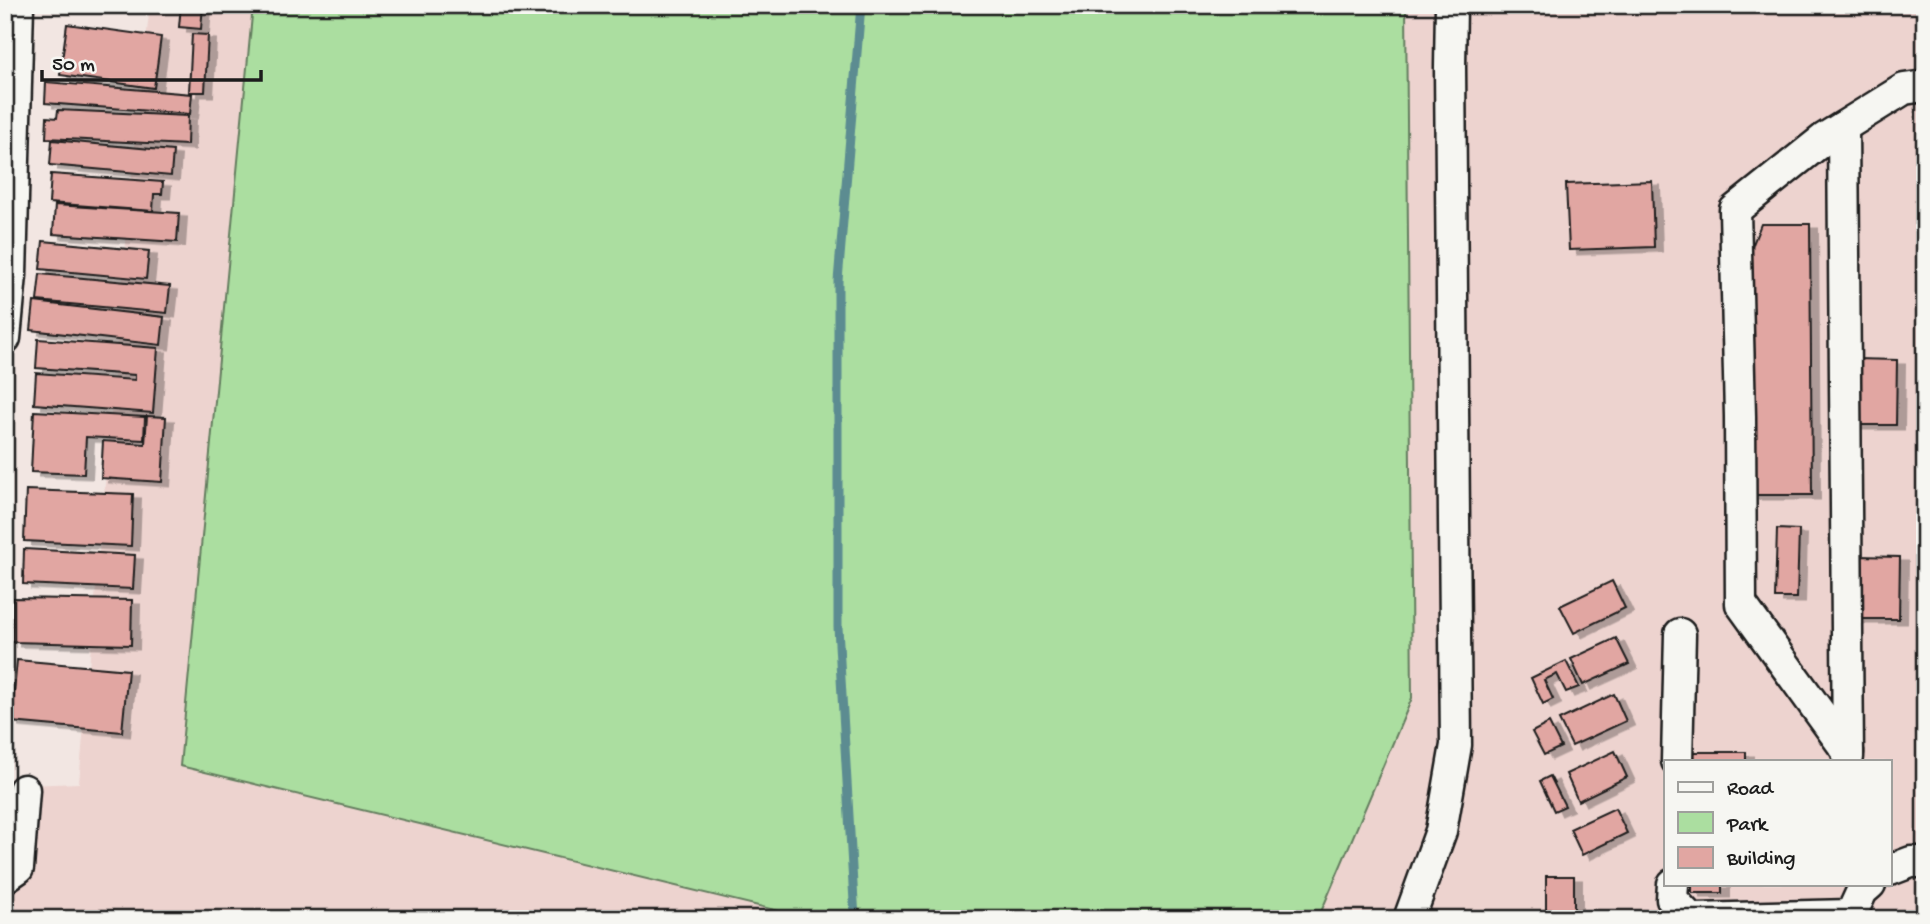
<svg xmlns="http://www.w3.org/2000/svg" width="1930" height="924" viewBox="0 0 1930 924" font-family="'Gochi Hand',sans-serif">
  <defs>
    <filter id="shadow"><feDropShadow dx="8" dy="4.5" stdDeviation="0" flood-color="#0004"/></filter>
  </defs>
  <rect width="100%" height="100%" fill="#f2e6e2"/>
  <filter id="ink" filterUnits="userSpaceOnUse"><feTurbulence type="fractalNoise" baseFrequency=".0143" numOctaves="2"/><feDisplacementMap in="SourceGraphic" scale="14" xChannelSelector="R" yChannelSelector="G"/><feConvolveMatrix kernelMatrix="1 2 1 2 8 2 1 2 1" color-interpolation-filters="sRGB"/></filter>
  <g filter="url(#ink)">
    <path fill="#edd3cf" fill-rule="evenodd" d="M150 5H1925V919H5V786L79 783 135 138ZM1666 761H1890V884H1666Z"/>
    <polygon fill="#abdea0" stroke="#647d5e" stroke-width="2" points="253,5 1406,5 1412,698 1318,919 812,919 180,766"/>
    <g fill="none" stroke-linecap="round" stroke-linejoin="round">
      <polyline stroke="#5b8c91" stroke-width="9" points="855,919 838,627 838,281 861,5"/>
    </g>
    <g fill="#e1a6a2" stroke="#1c1c1c" stroke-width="2" filter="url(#shadow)">
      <polygon points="181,5 203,5 201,29 179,27"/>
      <polygon points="67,24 161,37 154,88 60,75"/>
      <polygon points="192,34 208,35 205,92 189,92"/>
      <polygon points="46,82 192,94 190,114 45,103"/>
      <polygon points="58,110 188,116 187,145 46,138 47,117 57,118"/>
      <polygon points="52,140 173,151 171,176 50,165"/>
      <polygon points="51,174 163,182 162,194 154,194 153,211 49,203"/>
      <polygon points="1652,181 1654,247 1569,250 1566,184"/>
      <polygon points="55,205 179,213 177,242 53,234"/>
      <polygon points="1761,224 1810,224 1812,495 1751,495 1750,252"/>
      <polygon points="43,241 149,251 146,279 40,269"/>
      <polygon points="40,274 170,286 167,313 37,301"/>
      <polygon points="34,302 164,317 161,345 31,330"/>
      <polygon points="38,339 158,348 153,413 34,404 36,373 135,380 135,375 36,368"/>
      <polygon points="1855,359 1897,360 1896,425 1854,425"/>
      <polygon points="34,411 145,417 144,440 86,437 84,474 31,472"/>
      <polygon points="147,416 166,417 162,482 101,478 103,441 145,444"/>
      <polygon points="26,490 133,494 131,546 24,541"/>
      <polygon points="1777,529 1799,530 1797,598 1775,598"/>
      <polygon points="24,549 135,555 133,589 23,584"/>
      <polygon points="1858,556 1900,557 1899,619 1857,619"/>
      <polygon points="1612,581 1625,608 1574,633 1560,606"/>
      <polygon points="13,598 132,600 131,645 12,642"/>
      <polygon points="1616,638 1629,664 1583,685 1571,659"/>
      <polygon points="17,660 128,670 122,732 11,722"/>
      <polygon points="1566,661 1579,687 1566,692 1557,674 1544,680 1553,699 1543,704 1531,678"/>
      <polygon points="1614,694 1626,721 1572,746 1559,720"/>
      <polygon points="1549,723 1561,747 1544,755 1532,732"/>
      <polygon points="1615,751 1627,777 1578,801 1566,774"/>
      <rect x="1692" y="752" width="54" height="9"/>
      <polygon points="1550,776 1565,806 1554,811 1540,781"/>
      <polygon points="1615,808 1627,833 1582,855 1570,829"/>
      <rect x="1546" y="876" width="28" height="43"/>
      <rect x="1692" y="884" width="30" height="9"/>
    </g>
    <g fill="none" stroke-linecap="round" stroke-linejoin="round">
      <g stroke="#1c1c1c" stroke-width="35">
        <g id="minor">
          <polyline points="1843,127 1848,757"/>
          <polyline points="5,338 11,275 18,5"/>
          <polyline points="1848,752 1741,604 1740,416 1735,210 1825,138 1904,89 1925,86"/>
          <polyline points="1677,761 1680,634"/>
          <polyline points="1890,870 1911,862 1925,862"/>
          <polyline points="5,877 18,868 24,790"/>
          <polyline points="1673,884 1672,899 1691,919"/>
          <polyline points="1851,915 1862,891 1870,884"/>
          <polyline points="1409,919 1441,831 1456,745 1450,67 1451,5"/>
          <polyline points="1696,919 1851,915 1851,919"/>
        </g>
      </g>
      <use href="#minor" stroke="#f6f6f2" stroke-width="30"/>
    </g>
  </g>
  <rect width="1930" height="924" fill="none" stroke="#f6f6f2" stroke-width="28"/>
  <rect x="14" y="14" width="1902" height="896" fill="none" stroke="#1c1c1c" stroke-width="2.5" filter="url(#ink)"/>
  <rect x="1664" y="760" width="228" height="126" fill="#f6f6f2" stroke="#9f9f9c" stroke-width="2"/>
  <rect x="1678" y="782" width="35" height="10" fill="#f6f6f2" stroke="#9f9f9c" stroke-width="2"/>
  <text x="1727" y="794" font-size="21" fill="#1c1c1c">Road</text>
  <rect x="1678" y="812" width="35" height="21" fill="#abdea0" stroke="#9f9f9c" stroke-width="2"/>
  <text x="1727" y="830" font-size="21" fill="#1c1c1c">Park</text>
  <rect x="1678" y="847" width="35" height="21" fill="#e1a6a2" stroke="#9f9f9c" stroke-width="2"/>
  <text x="1727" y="864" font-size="21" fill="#1c1c1c">Building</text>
  <path d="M42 70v10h219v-10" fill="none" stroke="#1c1c1c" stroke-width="3.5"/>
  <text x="52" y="70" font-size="21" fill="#1c1c1c" stroke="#f6f6f2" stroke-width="5" paint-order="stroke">50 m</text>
</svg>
